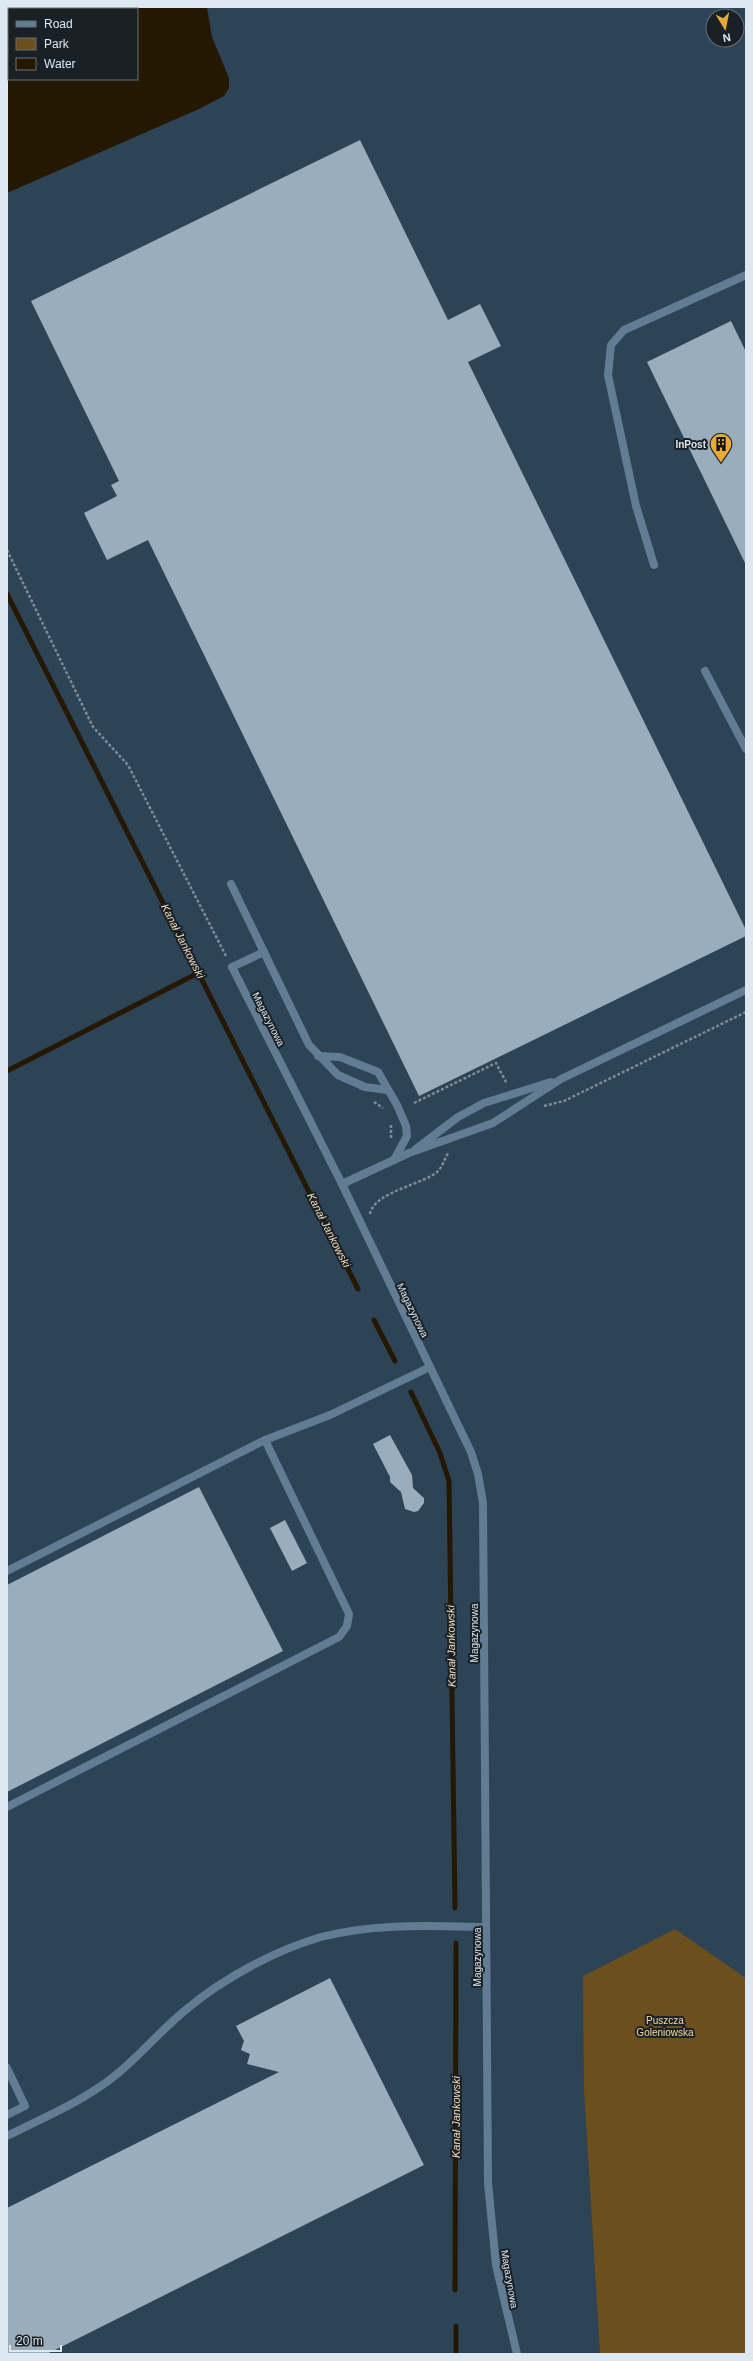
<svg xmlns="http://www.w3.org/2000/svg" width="753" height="2361" viewBox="0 0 753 2361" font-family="Arial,sans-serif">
  <rect width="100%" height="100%" fill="#293a47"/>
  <path fill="#2d4356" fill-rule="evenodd" d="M7 7H746V1978L675 1929 584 2091 600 2354H7ZM9 9H137V79H9ZM713 16H737V40H713Z"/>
  <polygon fill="#6b4f1d" points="675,1929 746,1978 746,2354 600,2354 584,2091 583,1976"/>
  <polygon fill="#251803" points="7,7 13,9 9,9 9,79 137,79 137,9 84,9 88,7 207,7 212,37 229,78 229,88 224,96 199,109 7,193"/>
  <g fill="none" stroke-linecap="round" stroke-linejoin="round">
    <g stroke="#251803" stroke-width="5">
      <polyline points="7,594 358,1289"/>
      <polyline points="7,1071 198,973"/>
      <polyline points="374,1320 395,1361"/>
      <polyline points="411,1392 440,1453 449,1481 455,1908"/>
      <polyline points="455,2290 456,1943"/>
      <polyline points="456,2326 456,2354"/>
    </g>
  </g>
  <g fill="#9aadbd">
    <polygon points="360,140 448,320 480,304 501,346 468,362 746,930 746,936 419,1096 148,540 107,560 84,513 117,496 111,485 119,481 31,301"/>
    <polygon points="731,321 746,352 746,565 647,362"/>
    <polygon points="390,1435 412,1475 413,1488 424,1498 424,1503 418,1511 414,1512 405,1509 401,1492 390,1482 390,1477 373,1444"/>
    <polygon points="199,1487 283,1651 7,1792 7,1585"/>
    <polygon points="285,1520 307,1563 292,1571 270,1528"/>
    <polygon points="330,1978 424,2165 47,2354 7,2354 7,2208 279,2072 247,2064 250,2054 241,2050 244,2041 236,2026"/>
  </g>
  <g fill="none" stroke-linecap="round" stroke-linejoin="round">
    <g stroke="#7d8b96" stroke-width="2.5" stroke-dasharray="3 2" stroke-linecap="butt">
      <polyline points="7,550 93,727 128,765 226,956"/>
      <polyline points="374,1102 383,1108"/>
      <polyline points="414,1103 496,1063 507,1084"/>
      <polyline points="544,1106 564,1101 746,1012"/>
      <polyline points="391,1138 391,1125"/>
      <path d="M370 1214C374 1191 427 1184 439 1170 443 1165 445 1158 448 1153"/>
    </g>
    <g stroke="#627d93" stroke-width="8">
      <polyline points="654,565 636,506 608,375 611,345 624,330 746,275"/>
      <polyline points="705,671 746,749"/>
      <polyline points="231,884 309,1045 338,1075 365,1087 387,1090"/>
      <polyline points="232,967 264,952"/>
      <polyline points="318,1056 340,1057 378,1072 397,1105 406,1126 407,1136 394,1160"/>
      <polyline points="416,1149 458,1117 484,1103 551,1082"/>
      <polyline points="342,1184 409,1153 493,1123 561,1079 746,990"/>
      <polyline points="265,1440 330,1415 430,1367"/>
      <polyline points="7,1571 265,1440 349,1614 347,1626 339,1637 7,1807"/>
      <polyline points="7,2068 25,2106 7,2115"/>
      <path d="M7 2136C41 2119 77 2104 108 2081 137 2060 160 2030 188 2008 224 1978 276 1950 321 1937 374 1923 432 1926 486 1927"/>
    </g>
    <polyline stroke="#627d93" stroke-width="8" points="232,967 342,1184 471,1452 478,1474 483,1503 488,2183 496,2265 517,2354"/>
  </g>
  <defs>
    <g id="building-pin" transform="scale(1.15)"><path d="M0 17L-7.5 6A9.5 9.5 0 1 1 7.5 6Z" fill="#e9ab37" stroke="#192026"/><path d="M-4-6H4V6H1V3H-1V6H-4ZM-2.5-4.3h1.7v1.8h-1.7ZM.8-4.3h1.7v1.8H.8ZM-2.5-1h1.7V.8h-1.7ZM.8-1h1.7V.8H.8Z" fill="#111"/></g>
  </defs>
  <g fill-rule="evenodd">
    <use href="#building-pin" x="721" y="444"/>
  </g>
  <g text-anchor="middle" stroke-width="4" stroke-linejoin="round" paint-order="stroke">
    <g font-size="10" font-weight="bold" fill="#dee8f0" stroke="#192026" text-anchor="end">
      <text x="706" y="448">InPost</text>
    </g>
    <g font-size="10" fill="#dee8f0" stroke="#192026">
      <text transform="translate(269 1019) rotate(63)" y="4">Magazynowa</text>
      <text transform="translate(413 1310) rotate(64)" y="4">Magazynowa</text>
      <text transform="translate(474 1633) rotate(-90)" y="4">Magazynowa</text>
      <text transform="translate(477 1957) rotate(-90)" y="4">Magazynowa</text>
      <text transform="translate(510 2279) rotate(80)" y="4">Magazynowa</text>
    </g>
    <g font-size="10" fill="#fcd9a3" stroke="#192026">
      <text x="665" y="2024">Puszcza<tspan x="665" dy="12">Goleniowska</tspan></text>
    </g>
    <g font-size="11" font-style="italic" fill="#f6dfbc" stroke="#192026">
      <text transform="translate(183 941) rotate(63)" y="4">Kanał Jankowski</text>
      <text transform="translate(329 1230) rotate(63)" y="4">Kanał Jankowski</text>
      <text transform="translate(451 1646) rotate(-91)" y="4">Kanał Jankowski</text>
      <text transform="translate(456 2117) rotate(-90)" y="4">Kanał Jankowski</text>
    </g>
  </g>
  <rect width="753" height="2361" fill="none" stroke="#dee8f0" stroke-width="16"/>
  <rect x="8" y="8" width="130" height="72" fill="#192026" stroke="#687077"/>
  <rect x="16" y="21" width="20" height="6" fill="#627d93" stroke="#687077"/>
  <text x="44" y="28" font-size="12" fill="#dee8f0">Road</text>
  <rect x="16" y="38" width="20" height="12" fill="#6b4f1d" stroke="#687077"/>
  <text x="44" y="48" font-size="12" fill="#dee8f0">Park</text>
  <rect x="16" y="58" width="20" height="12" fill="#251803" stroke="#687077"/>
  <text x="44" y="68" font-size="12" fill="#dee8f0">Water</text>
  <g transform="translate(725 28) rotate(170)"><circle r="19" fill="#192026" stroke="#687077"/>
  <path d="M0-3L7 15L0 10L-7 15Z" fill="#e9ab37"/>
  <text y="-6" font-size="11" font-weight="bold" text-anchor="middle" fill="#dee8f0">N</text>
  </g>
  <path d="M10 2345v6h51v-6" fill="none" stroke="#dee8f0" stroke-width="2"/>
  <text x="16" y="2345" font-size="12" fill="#dee8f0" stroke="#192026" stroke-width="3" paint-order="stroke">20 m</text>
</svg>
